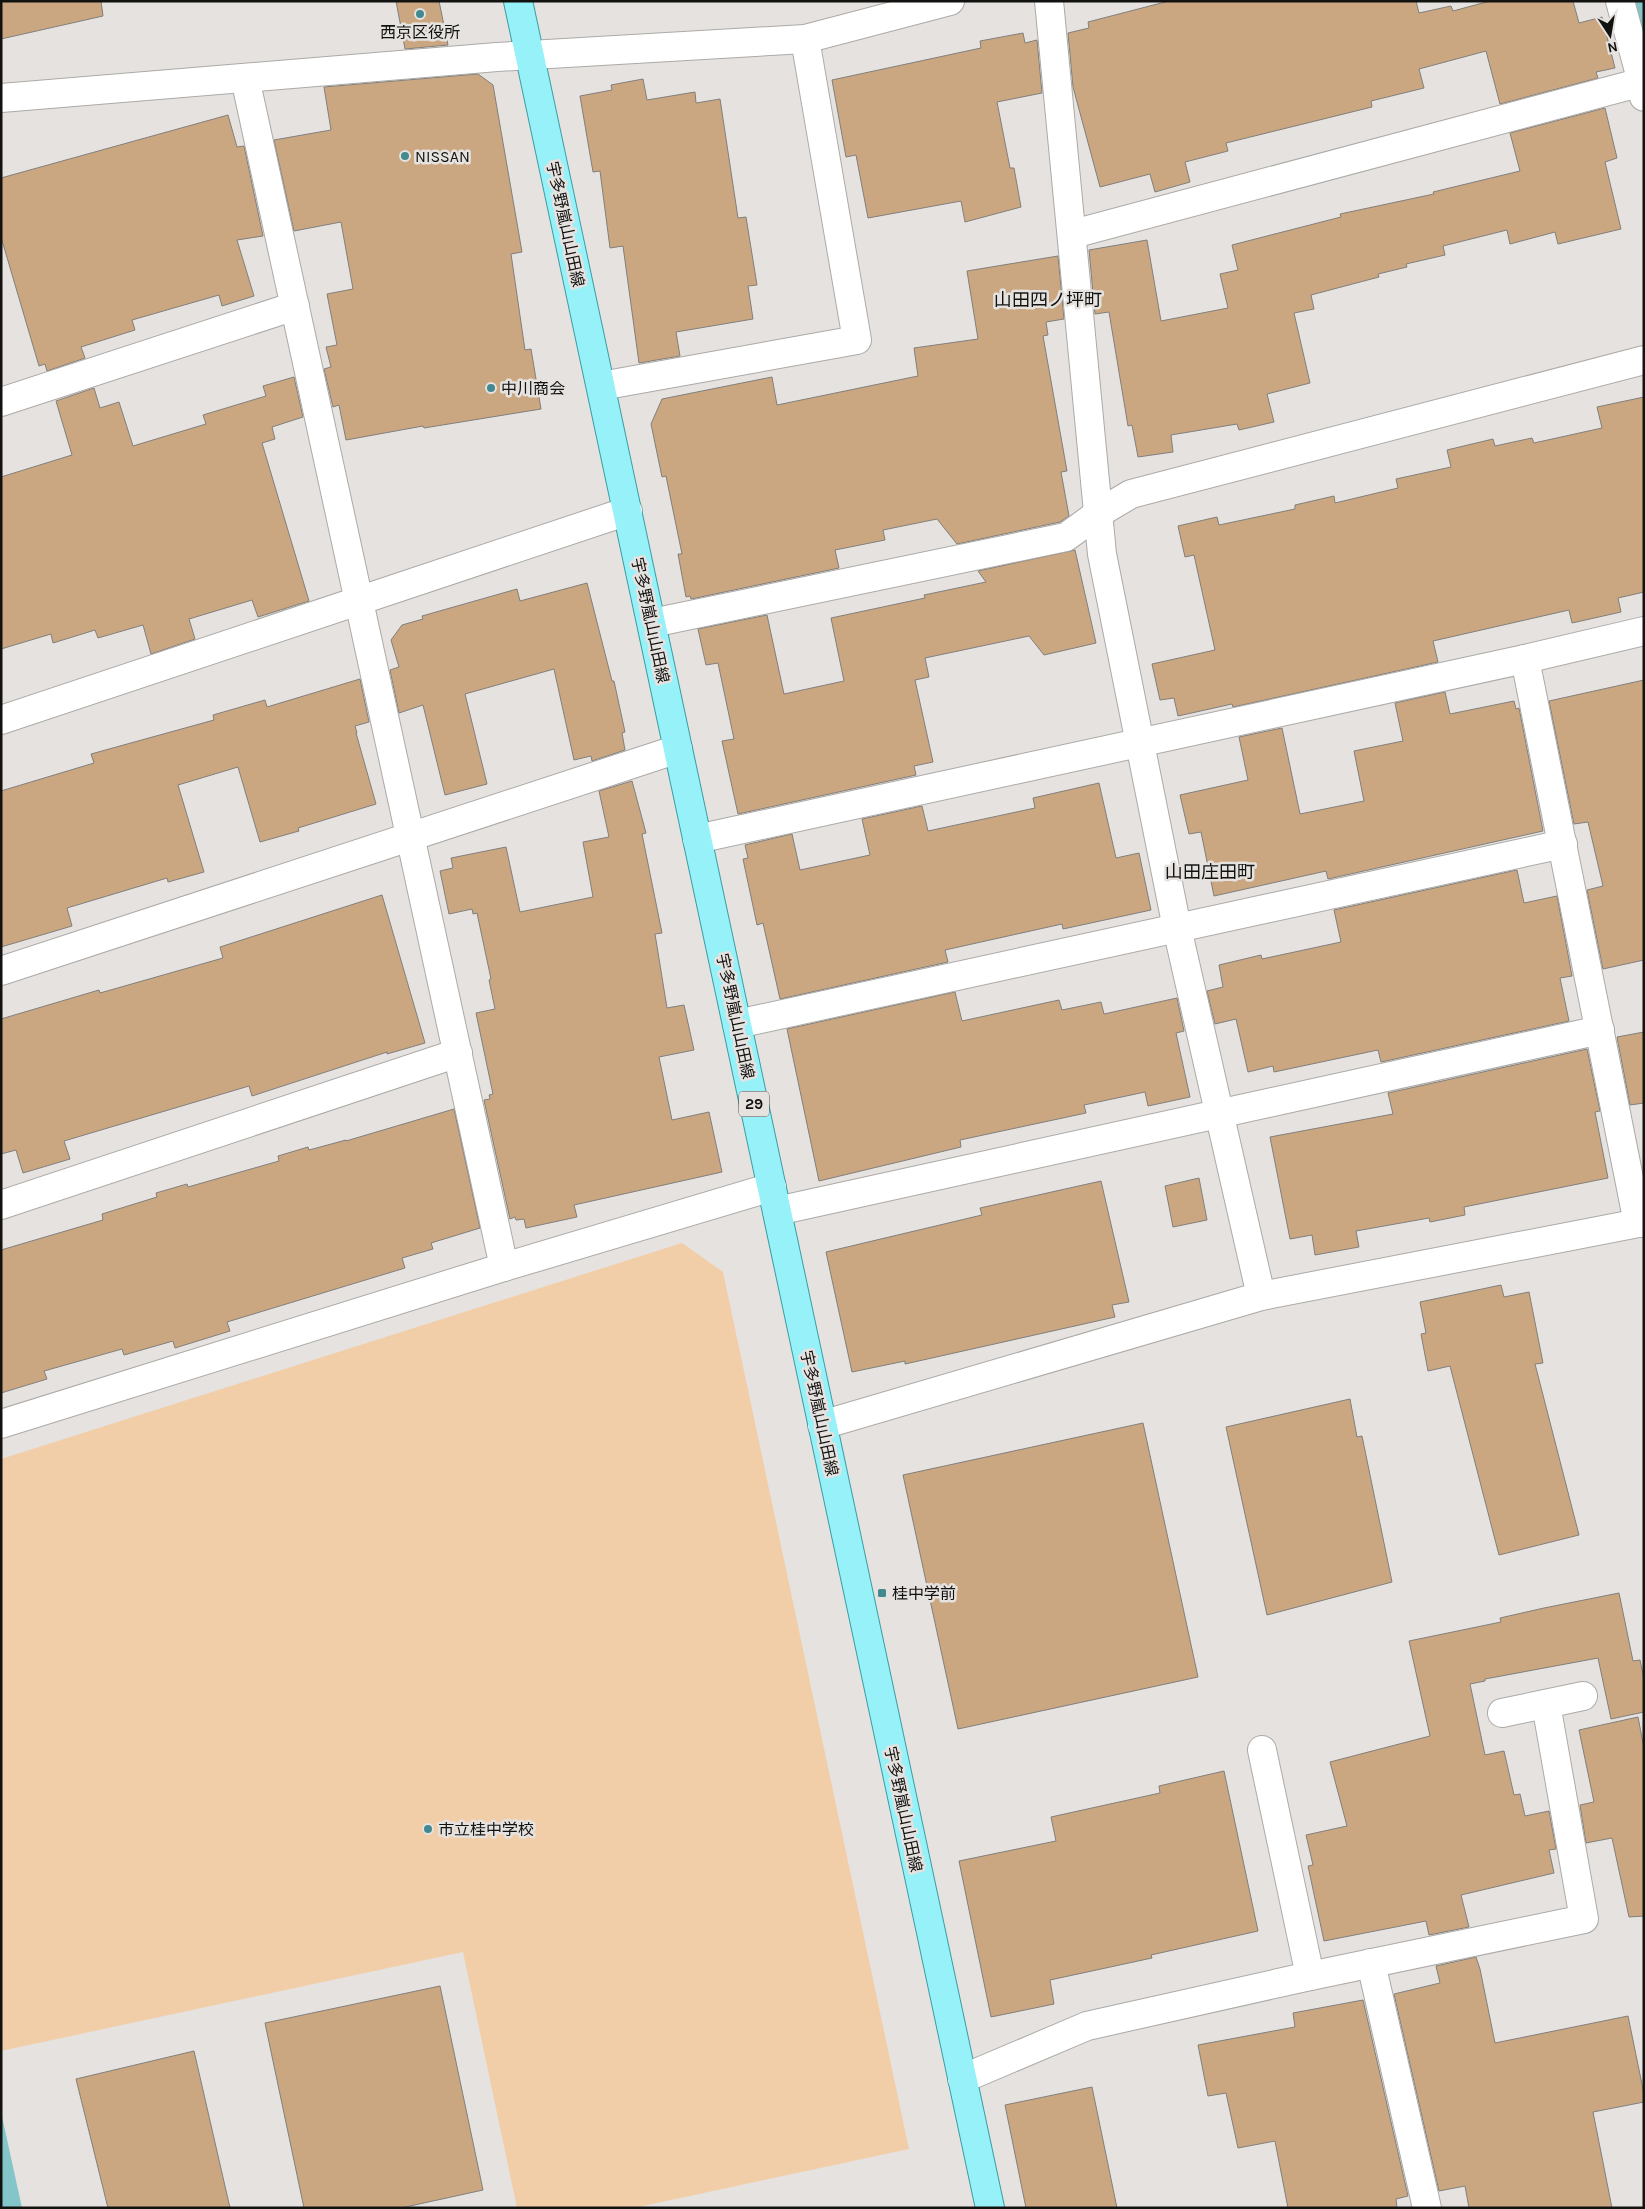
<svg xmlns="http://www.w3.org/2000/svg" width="1645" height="2209" viewBox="0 0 1645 2209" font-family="Karla,'Noto Sans JP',sans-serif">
  <rect width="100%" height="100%" fill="#e5e2df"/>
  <polygon fill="#f2cea8" points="682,1243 723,1272 909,2149 634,2208 517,2208 463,1952 1,2051 1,1459"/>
  <polygon fill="#83c5c9" points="1,2112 22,2208 1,2208"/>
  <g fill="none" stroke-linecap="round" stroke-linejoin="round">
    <polyline stroke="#83c5c9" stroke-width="12" points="1639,1 1644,21"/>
  </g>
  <g fill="#cba781" stroke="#817f7c">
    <polygon points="1,1 101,1 103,16 1,39"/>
    <polygon points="396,1 439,1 448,45 405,49"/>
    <polygon points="1169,1 1416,1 1419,13 1451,6 1453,11 1490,1 1573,1 1579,23 1602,17 1615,68 1596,72 1598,78 1500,104 1486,51 1419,69 1424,88 1371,101 1372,107 1226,143 1228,151 1185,162 1190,182 1155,192 1150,174 1100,187 1073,87 1068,33 1089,28 1088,22"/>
    <polygon points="1023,33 1025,43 1037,40 1042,93 997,102 1010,168 1014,168 1021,207 965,222 961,201 868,218 856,155 846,157 832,80 981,48 980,41"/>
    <polygon points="478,74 493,85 522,252 511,254 525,350 531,349 541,409 424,428 423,426 346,440 339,405 333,407 324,369 331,367 326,347 337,345 327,294 353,289 341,222 294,231 274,140 331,130 324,87"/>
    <polygon points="643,79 647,100 695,92 696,103 720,99 738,218 746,217 757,285 748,286 753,319 676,332 680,356 639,363 623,246 610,248 600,171 593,172 580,96 612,90 611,85"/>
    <polygon points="1605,108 1617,158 1605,162 1621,229 1558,244 1555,232 1510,244 1507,230 1443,246 1445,255 1406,264 1407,267 1378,274 1379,277 1311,295 1314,309 1294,313 1310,383 1267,394 1274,422 1239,430 1237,424 1171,435 1173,452 1138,457 1132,425 1128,426 1109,312 1095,314 1089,250 1147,240 1161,321 1228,308 1220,274 1238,270 1232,245 1341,217 1340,214 1434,194 1433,192 1520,171 1510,133"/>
    <polygon points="228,115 237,147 244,146 263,236 237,240 254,296 222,306 219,295 132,320 135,330 81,347 85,358 47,371 45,364 39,366 1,237 1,178"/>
    <polygon points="1058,256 1064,319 1046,322 1048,335 1043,336 1067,471 1061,472 1069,516 1060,522 957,544 937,519 883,530 885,540 835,550 839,568 691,599 690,596 686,597 678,554 682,554 666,476 662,477 651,424 662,399 772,377 777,405 918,376 914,348 978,339 967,271"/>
    <polygon points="294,377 303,417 272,427 275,439 262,443 309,601 258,617 252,600 189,619 195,639 151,654 143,625 98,638 95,630 53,643 51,634 1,649 1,477 72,455 56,401 94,388 100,408 119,402 133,446 206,424 203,415 266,396 263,386"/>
    <polygon points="1644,397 1644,592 1618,598 1621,612 1572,623 1569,610 1433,641 1438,662 1233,707 1232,704 1178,716 1174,698 1160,700 1152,664 1215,650 1194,555 1185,557 1178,526 1217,517 1219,525 1295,509 1295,505 1334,496 1335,503 1398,488 1396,479 1451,467 1447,450 1493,439 1495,446 1532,438 1534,443 1602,428 1597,407"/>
    <polygon points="1075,550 1096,643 1044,655 1029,636 925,658 929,677 915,680 933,762 914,766 916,775 738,814 722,741 734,739 718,663 706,665 698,629 767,615 784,694 844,681 831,618 925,598 924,595 986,582 978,571"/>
    <polygon points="587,583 612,681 614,681 625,732 622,733 625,750 592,761 591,756 574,760 554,669 465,694 487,784 445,795 423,705 399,713 390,670 399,667 391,640 402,625 423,619 422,616 517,589 520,601"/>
    <polygon points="360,679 369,722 355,726 357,733 356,733 376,804 298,828 299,831 260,842 238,767 178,785 204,872 168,882 167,878 67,908 72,926 1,947 1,791 94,763 91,754 214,720 213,715 265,700 267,707"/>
    <polygon points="1644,680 1644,960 1603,969 1587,890 1603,886 1588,822 1574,824 1549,701"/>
    <polygon points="1445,692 1450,714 1514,701 1516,709 1519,708 1543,831 1328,879 1326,871 1214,896 1201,832 1189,834 1180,795 1248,780 1239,737 1282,728 1300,814 1364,801 1354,751 1403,741 1395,703"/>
    <polygon points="632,781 646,833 642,834 662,933 655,934 667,1008 684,1005 694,1050 659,1057 672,1120 709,1112 722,1172 574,1205 577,1217 526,1228 524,1219 516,1220 515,1217 510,1219 484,1100 490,1099 489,1095 493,1094 476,1013 495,1009 489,980 491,979 477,913 473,914 472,909 449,914 440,871 453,868 451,858 506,847 520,912 593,897 583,842 609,837 599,791"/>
    <polygon points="1099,783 1116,858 1139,853 1151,910 1063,929 1062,924 945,950 948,962 780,999 763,923 757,925 743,859 748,858 745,845 792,834 800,870 870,855 862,819 922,806 928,831 1035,808 1033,798"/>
    <polygon points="1517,870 1524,903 1557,896 1572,976 1560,978 1569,1021 1381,1062 1378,1050 1274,1072 1273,1066 1248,1072 1236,1019 1215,1024 1207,991 1223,987 1219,965 1261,955 1262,959 1341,942 1334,910"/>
    <polygon points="382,895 425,1043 387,1054 387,1052 252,1096 249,1086 64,1141 70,1159 23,1173 16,1150 1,1154 1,1019 99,990 100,993 223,958 220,947"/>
    <polygon points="955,992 962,1021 1059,1000 1062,1010 1101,1002 1104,1014 1177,998 1184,1031 1176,1033 1190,1097 1148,1106 1145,1092 1084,1105 1086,1113 960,1140 961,1147 819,1181 787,1029"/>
    <polygon points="1644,1032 1644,1103 1630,1105 1617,1037"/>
    <polygon points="1587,1049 1600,1111 1595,1112 1608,1178 1464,1207 1465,1215 1430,1222 1429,1218 1356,1231 1359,1247 1315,1255 1312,1235 1290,1239 1270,1137 1393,1114 1388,1093"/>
    <polygon points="454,1109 480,1228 431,1243 433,1249 402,1258 405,1268 227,1322 230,1331 175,1348 173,1341 124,1355 122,1349 44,1371 47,1379 1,1393 1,1250 103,1220 102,1214 157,1197 156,1193 187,1184 188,1187 279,1161 278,1156 308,1147 309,1150 346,1140 346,1141"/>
    <polygon points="1199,1178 1207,1220 1173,1227 1165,1186"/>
    <polygon points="1101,1181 1129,1302 1112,1305 1115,1317 905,1364 905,1361 852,1372 826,1252 982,1215 980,1208"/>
    <polygon points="1501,1285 1504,1297 1529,1292 1543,1363 1535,1364 1579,1535 1499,1555 1450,1366 1428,1371 1421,1334 1426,1333 1420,1302"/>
    <polygon points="1350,1399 1357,1437 1362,1436 1392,1582 1267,1615 1226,1427"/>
    <polygon points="1143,1423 1198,1677 958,1729 903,1475"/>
    <polygon points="1619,1593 1633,1661 1640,1660 1644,1679 1644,1712 1611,1719 1598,1658 1485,1679 1485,1681 1470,1684 1485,1755 1504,1751 1514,1795 1520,1794 1525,1816 1549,1811 1556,1849 1549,1850 1554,1873 1461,1895 1469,1927 1429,1935 1426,1921 1324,1941 1308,1866 1313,1865 1306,1835 1347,1826 1330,1762 1430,1736 1409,1641 1501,1622 1500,1618 1544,1608"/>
    <polygon points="1638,1717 1644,1748 1644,1916 1629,1917 1612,1838 1586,1843 1580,1805 1594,1802 1579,1730"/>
    <polygon points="1224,1771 1258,1931 1151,1955 1152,1958 1050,1980 1054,2004 991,2017 959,1861 1056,1841 1051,1817 1160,1793 1159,1786"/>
    <polygon points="1476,1957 1480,1969 1495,2043 1628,2016 1644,2094 1644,2102 1593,2112 1612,2208 1469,2208 1465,2186 1439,2191 1394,1994 1440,1983 1436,1966"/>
    <polygon points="440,1986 483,2190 401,2208 304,2208 265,2023"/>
    <polygon points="1363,2000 1408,2196 1396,2199 1397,2208 1288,2208 1275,2141 1238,2148 1226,2093 1208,2096 1198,2045 1295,2027 1293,2013"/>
    <polygon points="194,2051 230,2208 108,2208 76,2079"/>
    <polygon points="1092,2087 1117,2208 1026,2208 1005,2105"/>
  </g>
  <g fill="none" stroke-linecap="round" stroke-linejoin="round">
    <g stroke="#acaaa7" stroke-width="30">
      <g id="minor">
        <polyline points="1049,1 1102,554 1177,928 1261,1296"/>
        <polyline points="1620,1 1642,82 1644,97"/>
        <polyline points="245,78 504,1267"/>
        <polyline points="1,98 497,57 805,39 950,1"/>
        <polyline points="1073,234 1642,82"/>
        <polyline points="601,386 857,340 805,39"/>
        <polyline points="1,402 295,306"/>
        <polyline points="652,623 1066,537 1099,513 1131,494 1644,360"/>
        <polyline points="1525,659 1638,1223"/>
        <polyline points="1,720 628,511"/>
        <polyline points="697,839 1525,659 1644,631"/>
        <polyline points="1,971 678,749"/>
        <polyline points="737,1024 1563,844"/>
        <polyline points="1,1205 458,1053"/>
        <polyline points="777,1211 1600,1030"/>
        <polyline points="1,1424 504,1267 772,1187"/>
        <polyline points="822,1425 1261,1296 1644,1222"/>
        <polyline points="1502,1713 1583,1696"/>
        <polyline points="1262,1750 1310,1976"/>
        <polyline points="1371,1963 1427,2208"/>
        <polyline points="962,2079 1087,2026 1310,1976 1584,1919 1546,1704"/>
      </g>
    </g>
    <g stroke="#3a9da4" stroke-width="30">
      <polyline id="major" points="518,1 990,2208"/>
    </g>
    <use href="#minor" stroke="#fff" stroke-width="28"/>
    <use href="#major" stroke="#96f1f8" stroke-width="28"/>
  </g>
  <g fill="#428a8f" stroke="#e5e2df" stroke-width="2">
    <circle cx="420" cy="14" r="5"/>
    <circle cx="405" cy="156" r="5"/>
    <circle cx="491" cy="388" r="5"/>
    <rect x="877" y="1588" width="10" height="10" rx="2.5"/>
    <circle cx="428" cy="1829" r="5"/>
  </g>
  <g text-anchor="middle" stroke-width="5" stroke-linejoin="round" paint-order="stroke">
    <rect fill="#e5e2df" stroke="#51504f" stroke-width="1" x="739" y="1091.5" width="30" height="25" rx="4"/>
    <g font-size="15" font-weight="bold" fill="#121211">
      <text x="754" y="1109">29</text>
    </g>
    <g font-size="16" fill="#121211" stroke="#e5e2df" text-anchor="start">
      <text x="420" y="38" text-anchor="middle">西京区役所</text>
      <text x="415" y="162">NISSAN</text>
      <text x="501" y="394">中川商会</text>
      <text x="892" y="1599">桂中学前</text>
      <text x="438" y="1835">市立桂中学校</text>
    </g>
    <g font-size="16" fill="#121211" stroke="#e5e2df">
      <text transform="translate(566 224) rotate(78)" y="6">宇多野嵐山山田線</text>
      <text transform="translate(651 620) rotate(78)" y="6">宇多野嵐山山田線</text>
      <text transform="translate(736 1016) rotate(78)" y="6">宇多野嵐山山田線</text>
      <text transform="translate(820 1413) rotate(78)" y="6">宇多野嵐山山田線</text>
      <text transform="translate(904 1809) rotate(78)" y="6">宇多野嵐山山田線</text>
    </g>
    <g font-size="18" fill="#121211" stroke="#e5e2df">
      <text x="1048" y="306">山田四ノ坪町</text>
      <text x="1210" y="878">山田庄田町</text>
    </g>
  </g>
  <rect width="1645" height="2209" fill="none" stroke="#121211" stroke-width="5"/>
  <g transform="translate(1610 35) rotate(168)" stroke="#e5e2df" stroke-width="4" paint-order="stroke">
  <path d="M0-4L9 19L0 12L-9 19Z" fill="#121211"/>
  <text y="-8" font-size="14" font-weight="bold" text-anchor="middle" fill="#121211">N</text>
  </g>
</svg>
